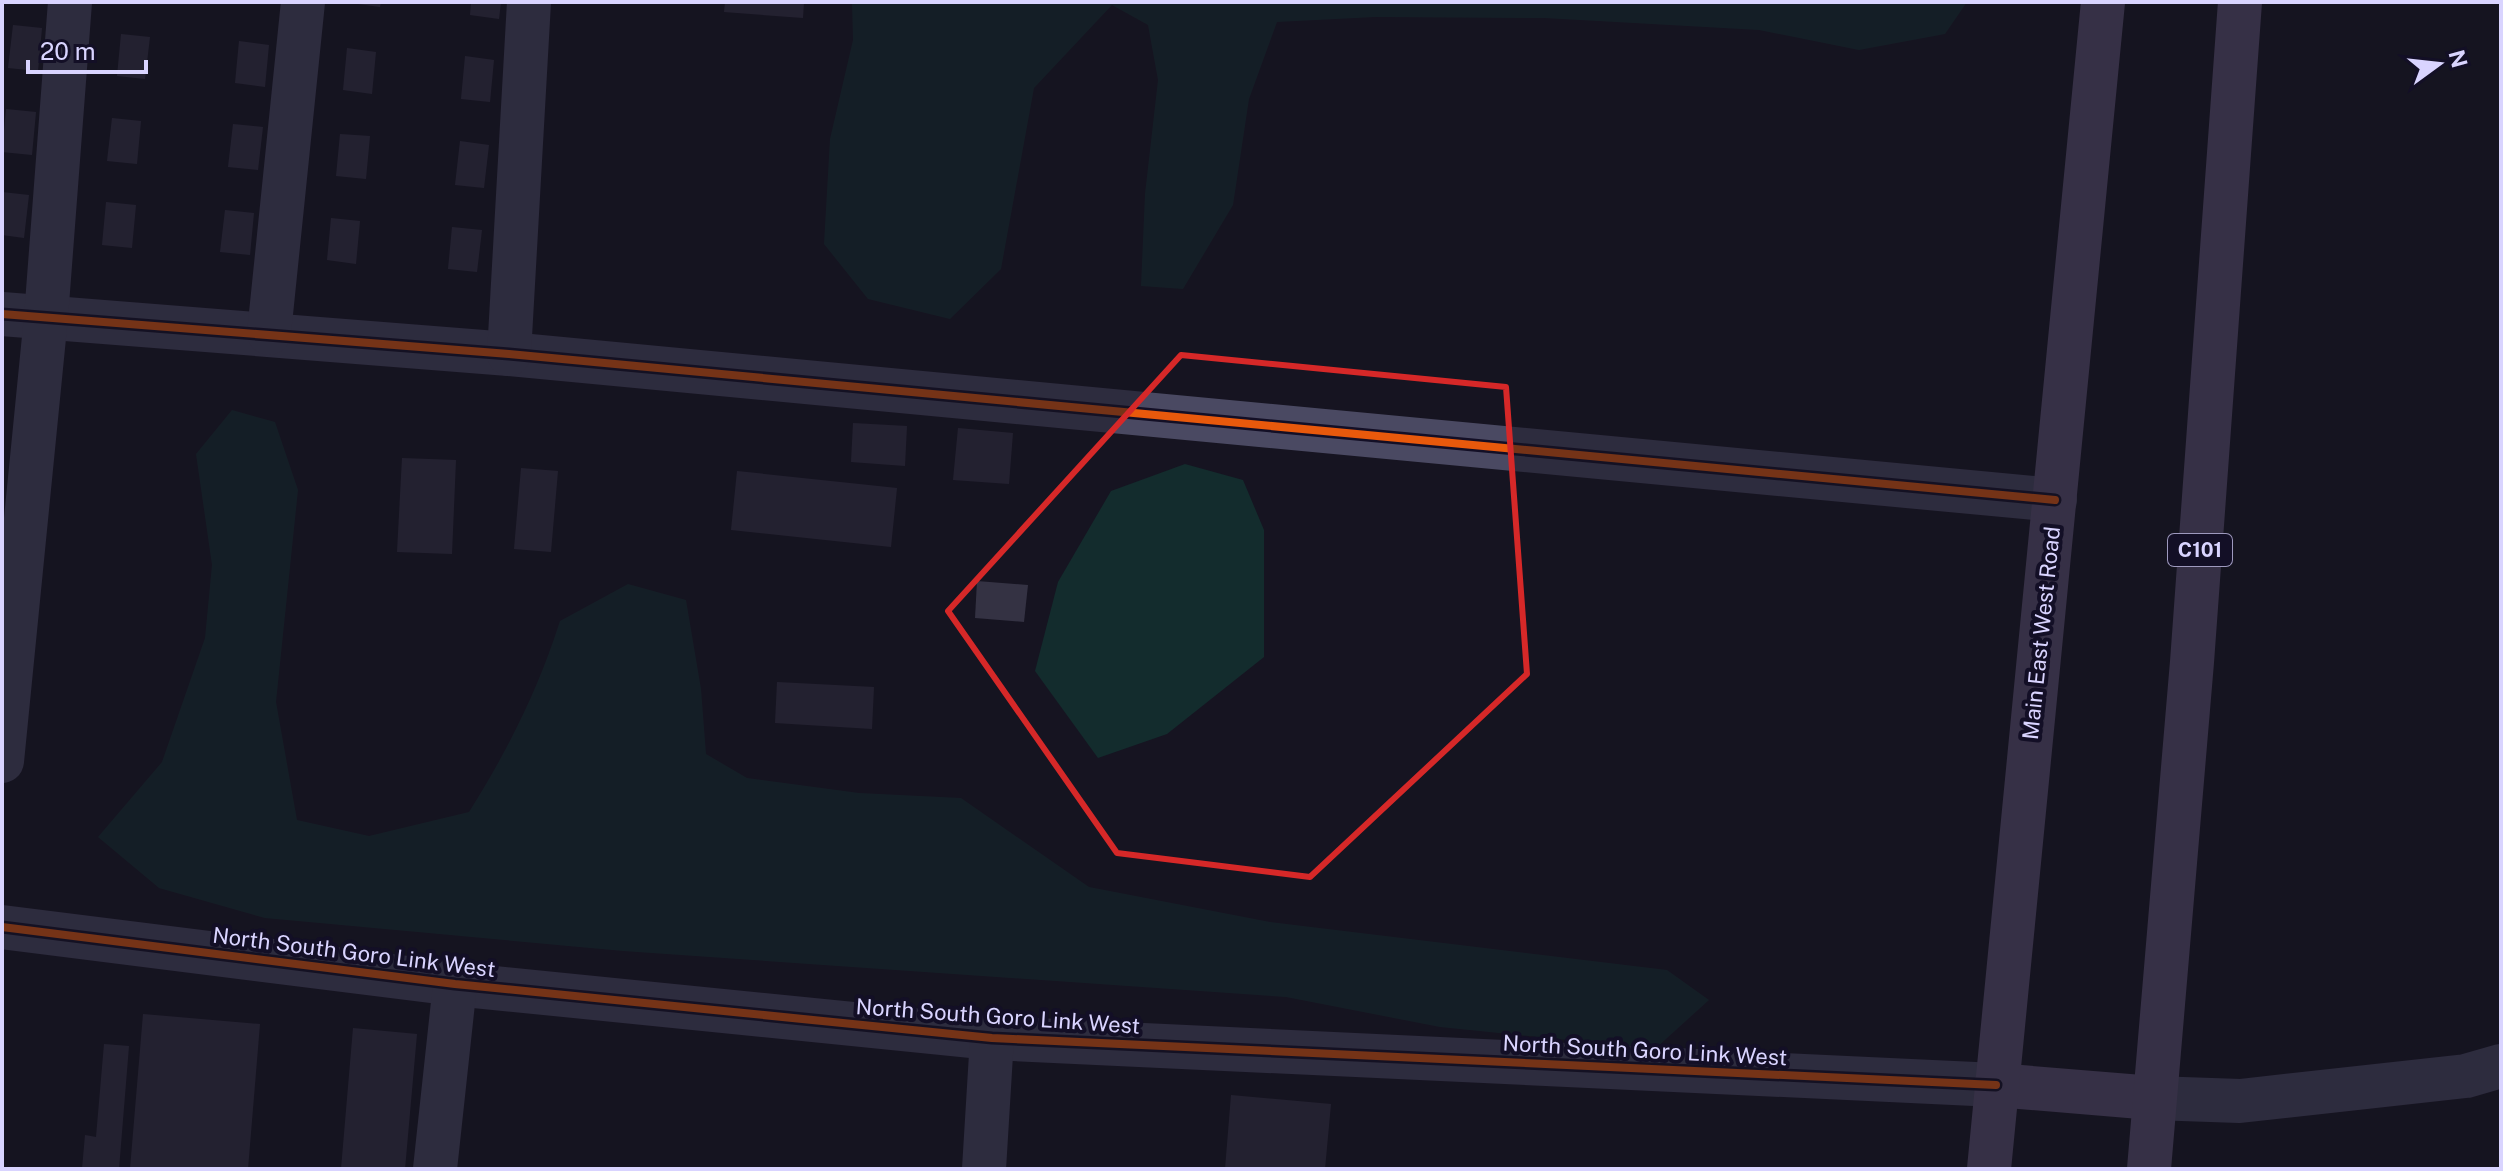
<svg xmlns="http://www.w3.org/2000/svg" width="2503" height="1171" viewBox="0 0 2503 1171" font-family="'Public Sans',sans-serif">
  <rect width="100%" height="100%" fill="#161421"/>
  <g fill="#132c2d">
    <polygon points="852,2 1967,2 1945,34 1859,50 1759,30 1544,18 1375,17 1277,22 1249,99 1233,205 1183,289 1141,286 1145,194 1158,80 1148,25 1112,5 1034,88 1001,269 950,319 868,299 824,244 830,139 853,40"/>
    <path d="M232 410 275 422 298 490 276 702 297 820 369 836 469 812C508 750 538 690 560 621L628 584 686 600 701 689 706 754 747 778 859 793 961 798 1089 887 1270 922 1667 970 1709 1000 1655 1049 1440 1027 1286 997 623 951 265 918 159 888 98 837 162 762 205 638 212 565 196 454Z"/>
    <polygon points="1185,464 1243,480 1264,530 1264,657 1167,734 1098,758 1035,671 1058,582 1111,491"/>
  </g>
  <g fill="#343243">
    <polygon points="358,2 381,2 380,7 358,4"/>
    <polygon points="471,2 501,2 499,19 470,15"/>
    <polygon points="725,2 804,2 803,18 724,12"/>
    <polygon points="13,25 42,28 38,71 8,68"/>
    <polygon points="121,34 150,37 145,79 117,76"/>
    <polygon points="239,41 269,45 265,87 235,83"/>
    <polygon points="347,48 376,52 372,94 343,90"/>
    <polygon points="465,56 494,60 490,102 461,99"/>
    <polygon points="6,109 36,112 32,155 2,152"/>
    <polygon points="112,118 141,121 137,164 107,161"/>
    <polygon points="233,124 263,127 258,170 228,167"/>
    <polygon points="340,134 370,136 366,179 336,176"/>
    <polygon points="460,141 489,145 484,188 455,185"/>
    <polygon points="2,192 29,195 24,238 2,235"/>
    <polygon points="106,202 136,205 132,248 102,245"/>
    <polygon points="225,210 254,213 250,255 220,252"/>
    <polygon points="331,218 360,221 356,264 327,260"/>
    <polygon points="452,227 482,230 477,272 448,269"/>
    <polygon points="853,423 907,426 905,466 851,462"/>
    <polygon points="958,428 1013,433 1009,484 953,480"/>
    <polygon points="402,458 456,460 452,554 397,552"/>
    <polygon points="521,468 558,471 551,552 514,549"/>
    <polygon points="737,471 897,488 891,547 731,530"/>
    <polygon points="977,581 1028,585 1024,622 975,618"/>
    <polygon points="777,682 874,687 872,729 775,723"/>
    <polygon points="143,1014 260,1024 248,1169 130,1169"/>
    <polygon points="353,1028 417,1034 405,1169 341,1169"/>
    <polygon points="104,1044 129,1046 119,1169 82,1169 85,1135 96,1137"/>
    <polygon points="1231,1095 1331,1104 1325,1169 1225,1169"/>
  </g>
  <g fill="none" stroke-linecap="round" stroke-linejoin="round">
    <g stroke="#4a4962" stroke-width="44">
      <polyline points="2,314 509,354 2055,500"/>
      <polyline points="269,333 303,2"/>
      <polyline points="509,354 529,2"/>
      <polyline points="2,761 46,317 70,2"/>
      <polyline points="2,927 455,984 992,1038 1996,1085"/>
      <polyline points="2153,1098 2240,1101 2466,1076 2501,1066"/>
      <polyline points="435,1169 455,984"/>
      <polyline points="984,1169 992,1038"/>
    </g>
    <g stroke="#5e5373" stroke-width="44">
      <polyline points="1996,1085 2153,1098"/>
      <polyline points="1989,1169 2103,2"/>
      <polyline points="2149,1169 2192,662 2240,2"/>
    </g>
    <g stroke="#130f26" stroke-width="13">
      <g id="cycleway">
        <polyline points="2,314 509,354 2055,500"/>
        <polyline points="2,927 455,984 992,1038 1996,1085"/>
      </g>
    </g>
    <use href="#cycleway" stroke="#e8590c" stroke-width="8"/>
  </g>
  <path d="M0 0H2503V1171H0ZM1181 355 1506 387 1527 674 1310 877 1117 853 948 611Z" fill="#161421" fill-opacity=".55" fill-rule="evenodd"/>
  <path fill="none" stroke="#d62828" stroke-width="6" stroke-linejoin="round" d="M1181 355 1506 387 1527 674 1310 877 1117 853 948 611Z"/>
  <g text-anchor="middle" stroke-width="8" stroke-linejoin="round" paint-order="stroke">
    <rect fill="#130f26" stroke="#9e99be" stroke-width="2" x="2168" y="534" width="64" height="32" rx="6"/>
    <g font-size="20" font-weight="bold" fill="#d9d4ff">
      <text x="2200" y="557">C101</text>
    </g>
    <g font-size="22" fill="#d9d4ff" stroke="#130f26">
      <text transform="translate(2041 633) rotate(-84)" y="8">Main East West Road</text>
      <text transform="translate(354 952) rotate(7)" y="8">North South Goro Link West</text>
      <text transform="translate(998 1016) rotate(4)" y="8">North South Goro Link West</text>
      <text transform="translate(1645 1050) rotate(3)" y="8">North South Goro Link West</text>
    </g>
  </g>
  <rect width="2503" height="1171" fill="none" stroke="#d9d4ff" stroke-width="8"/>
  <g transform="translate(2439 64) rotate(75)" stroke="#130f26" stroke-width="6" paint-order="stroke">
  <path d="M0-6L14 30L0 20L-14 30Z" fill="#d9d4ff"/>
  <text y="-12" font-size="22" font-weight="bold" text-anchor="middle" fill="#d9d4ff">N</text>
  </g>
  <path d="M28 60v12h118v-12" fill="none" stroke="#d9d4ff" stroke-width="4"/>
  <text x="40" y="60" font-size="24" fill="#d9d4ff" stroke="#130f26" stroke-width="6" paint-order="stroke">20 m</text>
</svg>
